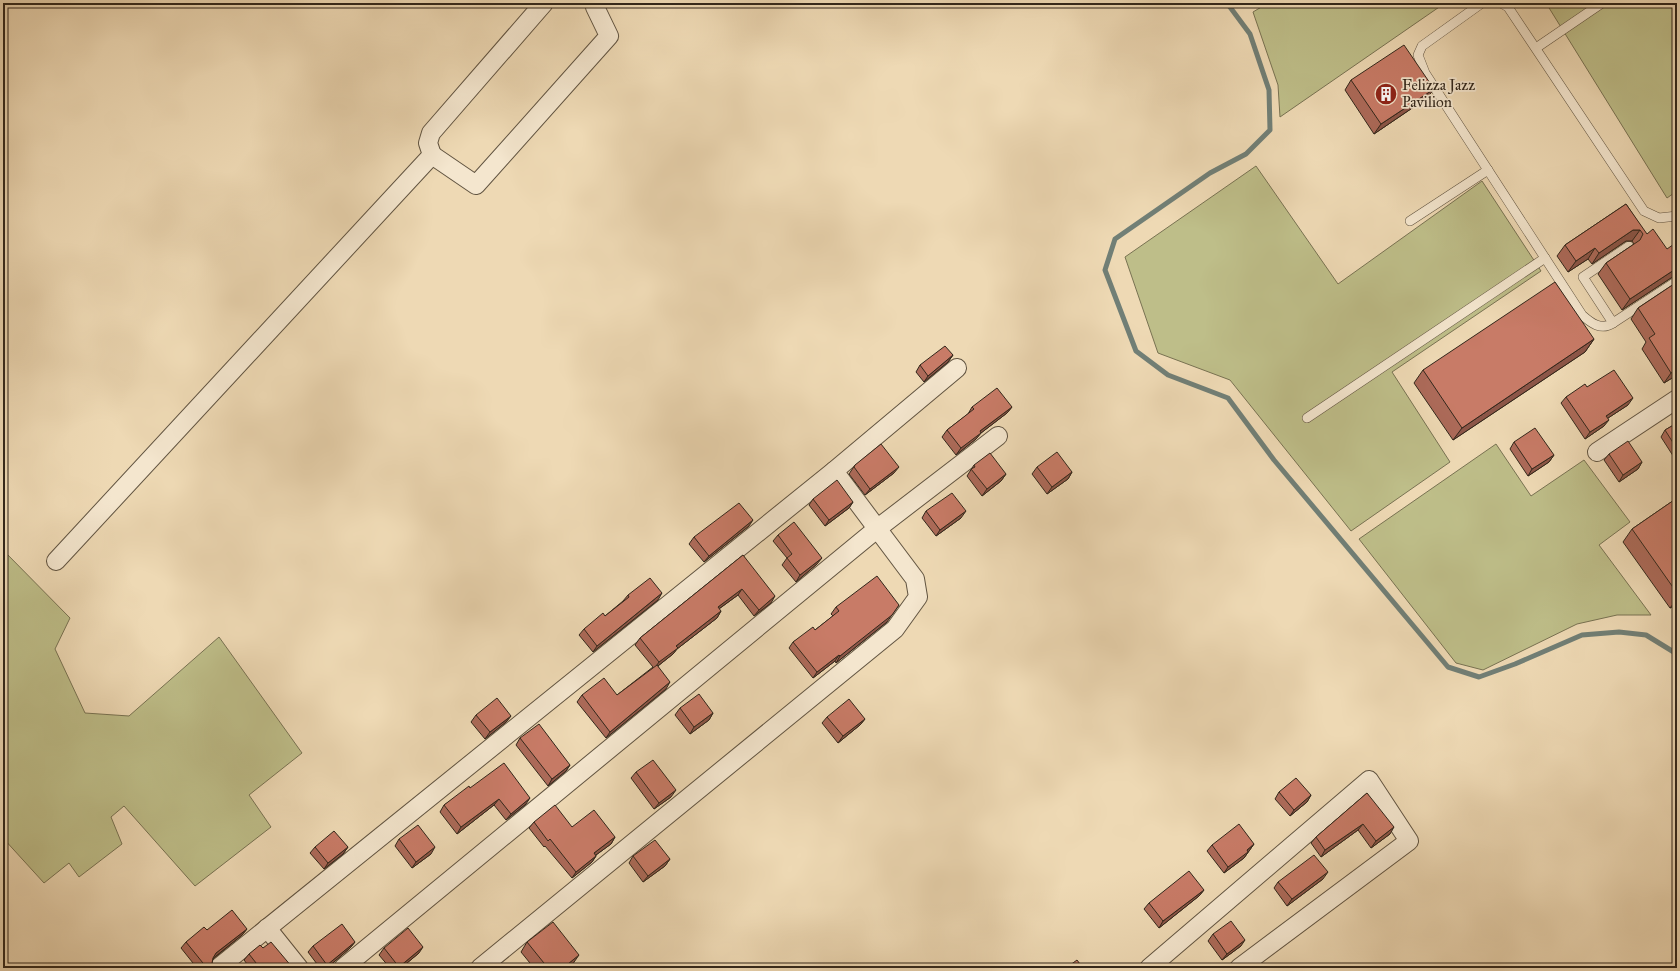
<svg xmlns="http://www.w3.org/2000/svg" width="1680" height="971" viewBox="0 0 1680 971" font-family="'IM FELL Great Primer',serif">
  <rect width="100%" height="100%" fill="#eed9b4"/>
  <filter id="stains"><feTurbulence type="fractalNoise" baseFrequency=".005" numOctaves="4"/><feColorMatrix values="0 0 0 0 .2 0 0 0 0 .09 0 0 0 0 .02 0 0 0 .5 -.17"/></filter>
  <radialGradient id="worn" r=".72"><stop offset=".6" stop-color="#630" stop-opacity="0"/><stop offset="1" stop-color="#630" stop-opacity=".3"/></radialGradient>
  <g fill="#bebe89" stroke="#787252">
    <polygon points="1268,3 1445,3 1280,117 1278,85 1253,12"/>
    <polygon points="1546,3 1677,3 1677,191 1667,198"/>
    <polygon points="1256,166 1338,284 1482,181 1541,271 1392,372 1450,462 1351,531 1230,380 1158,353 1125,257"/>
    <polygon points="1496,444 1531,496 1584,460 1630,522 1599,545 1651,615 1617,615 1577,624 1483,670 1456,663 1359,539"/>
    <polygon points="3,550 70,618 55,649 85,713 129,716 219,637 302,753 249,795 271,827 195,886 124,806 111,817 122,844 79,877 69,863 44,883 3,838"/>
  </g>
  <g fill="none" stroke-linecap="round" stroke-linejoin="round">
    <polyline stroke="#717f76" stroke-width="5" points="1227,3 1250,34 1269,90 1270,130 1246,154 1210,173 1115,239 1105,270 1136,351 1168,375 1228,398 1274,460 1448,667 1479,677 1515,664 1582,635 1619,632 1646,635 1677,654"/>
    <g stroke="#615441" stroke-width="10">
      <g id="lane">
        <path d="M1482 3 1422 46 1418 55 1425 73 1582 315C1591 323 1601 331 1613 323"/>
        <polyline points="1501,3 1508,7 1644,211 1659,218 1677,216"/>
        <polyline points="1536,48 1602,3"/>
        <polyline points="1410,221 1488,170"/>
        <polyline points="1629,246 1583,277 1613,323 1677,281"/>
        <polyline points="1307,418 1545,258"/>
      </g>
    </g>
    <g stroke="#615441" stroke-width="20">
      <g id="street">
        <polyline points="432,155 476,185 609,36 595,7"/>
        <polyline points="1597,452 1677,399"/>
        <polyline points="56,561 432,155 428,143 431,133 544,3"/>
        <polyline points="267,928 299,968"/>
        <polyline points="218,968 834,471 957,368"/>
        <polyline points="343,968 878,528 998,436"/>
        <polyline points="480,968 895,629 918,597 915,579 834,471"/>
        <polyline points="1149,968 1369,780 1409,841 1239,968"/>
      </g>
    </g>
    <use href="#lane" stroke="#f4e6ce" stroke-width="9"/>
    <use href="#street" stroke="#f4e6ce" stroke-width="18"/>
  </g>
  <g fill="#ac6a59" stroke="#32271b">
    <polygon points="1351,80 1427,98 1374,134 1345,90"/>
    <polygon points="1626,204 1674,276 1622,310 1598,274 1606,263 1634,244 1632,241 1626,241 1592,264 1588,259 1568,272 1557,256 1565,245"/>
    <polygon points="1677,282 1677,375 1664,383 1642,349 1646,342 1631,319 1638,308"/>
    <polygon points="1594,339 1585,352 1453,440 1414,383 1423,370"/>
    <polygon points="953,355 948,362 924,382 916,372 920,365"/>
    <polygon points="1587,387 1628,405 1608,418 1604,426 1585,439 1561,403 1566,397"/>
    <polygon points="972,407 1012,407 1007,413 981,433 976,439 956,455 942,437 947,430 968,414"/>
    <polygon points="1677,423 1677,462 1661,437 1665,430"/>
    <polygon points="1514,442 1554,455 1549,462 1528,476 1510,449"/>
    <polygon points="1609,454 1642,462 1638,469 1619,482 1604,460"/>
    <polygon points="855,465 894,473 865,495 849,474"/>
    <polygon points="974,465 1006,474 1001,481 982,496 967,476"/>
    <polygon points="1037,467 1072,472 1068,479 1047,494 1032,474"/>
    <polygon points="1677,498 1677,604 1670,608 1623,542 1632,529"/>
    <polygon points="813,499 853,502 849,508 825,526 809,505"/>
    <polygon points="926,511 961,518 936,536 922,518"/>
    <polygon points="749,526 704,562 689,544 694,537"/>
    <polygon points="778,535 817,564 796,582 782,565 787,558 773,541"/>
    <polygon points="743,555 771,603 754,616 738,595 719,609 721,611 717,618 677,649 673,654 658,666 666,689 606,738 577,702 582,695 617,695 653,667 635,645 640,638"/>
    <polygon points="628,595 658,600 593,652 579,635 584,629 605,616 623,601"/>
    <polygon points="836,607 887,622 836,663 835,661 813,678 789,648 793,642 815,630 833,616 831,614"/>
    <polygon points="680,708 713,713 709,720 690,734 675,715"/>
    <polygon points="476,715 511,716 506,722 485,739 471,722"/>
    <polygon points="827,717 865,719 860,725 838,743 822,723"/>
    <polygon points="520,738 570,765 566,771 548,786 516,745"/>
    <polygon points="636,772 671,797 654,809 631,778"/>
    <polygon points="470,788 526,804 506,820 494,805 457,834 440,812 444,805"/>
    <polygon points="1279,792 1311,795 1307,802 1290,816 1275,799"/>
    <polygon points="1367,793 1390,834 1371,848 1358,830 1321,857 1311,843 1316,837"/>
    <polygon points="534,822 572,827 615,837 611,844 596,855 596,856 592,862 572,878 545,846 544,847 529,828"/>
    <polygon points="399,839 431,854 412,868 395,846"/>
    <polygon points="1254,844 1244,858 1224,873 1207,851 1212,845"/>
    <polygon points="315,847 348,847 343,854 324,869 310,853"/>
    <polygon points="633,856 670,859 665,866 643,882 629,863"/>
    <polygon points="1323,879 1287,906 1274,888 1278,882"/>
    <polygon points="1204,890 1199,896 1159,928 1144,909 1149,903"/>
    <polygon points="247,929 242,935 213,959 212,963 209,968 197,968 181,948 186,942 207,930"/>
    <polygon points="1213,934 1241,946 1222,960 1208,941"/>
    <polygon points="355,942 350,948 327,968 320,968 308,952 313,946"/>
    <polygon points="527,942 572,965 568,968 534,968 521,952"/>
    <polygon points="263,948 291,968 250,968 244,960 249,954"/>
    <polygon points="384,948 419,953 401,968 390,968 379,955"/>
  </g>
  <g fill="#8c5648" stroke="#32271b">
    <polygon points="1434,89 1427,98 1374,134 1381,124"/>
    <polygon points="1633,230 1640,230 1632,241 1626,241 1592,264 1599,253"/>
    <polygon points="1595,248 1588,259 1568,272 1576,261"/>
    <polygon points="1677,268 1677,275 1674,276 1622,310 1630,299"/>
    <polygon points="1594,339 1585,352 1453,440 1462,428"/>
    <polygon points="953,355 948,362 924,382 928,376"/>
    <polygon points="1677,369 1677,375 1664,383 1671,373"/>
    <polygon points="1633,398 1628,405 1602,422 1606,416"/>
    <polygon points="1012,407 1007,413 981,433 976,439 956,455 961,448 980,431"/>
    <polygon points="1609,420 1604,426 1585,439 1590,432"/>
    <polygon points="1554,455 1549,462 1528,476 1532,469"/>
    <polygon points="1642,462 1638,469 1619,482 1623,475"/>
    <polygon points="899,467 894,473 865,495 870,489"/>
    <polygon points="1072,472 1068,479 1047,494 1052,487"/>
    <polygon points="1006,474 1001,481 982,496 987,489"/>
    <polygon points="853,502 849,508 825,526 829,520"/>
    <polygon points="966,511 961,518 936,536 940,530"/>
    <polygon points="753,520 749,526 704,562 709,556"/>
    <polygon points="822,558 817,564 796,582 800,575"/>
    <polygon points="742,589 738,595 713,613 718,607"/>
    <polygon points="662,593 658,600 593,652 597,646"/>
    <polygon points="775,596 771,603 754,616 759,610"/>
    <polygon points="1677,599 1677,604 1670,608"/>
    <polygon points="899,605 887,622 836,663 840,656"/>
    <polygon points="721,611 717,618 677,649 673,654 654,669 659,662 676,646"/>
    <polygon points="839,655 835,661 813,678 817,672"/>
    <polygon points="670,682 666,689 606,738 610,732"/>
    <polygon points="713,713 709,720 690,734 694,727"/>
    <polygon points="511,716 506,722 485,739 490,732"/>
    <polygon points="865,719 860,725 838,743 843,736"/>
    <polygon points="570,765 566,771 548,786 552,779"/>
    <polygon points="676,790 671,797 654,809 659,803"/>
    <polygon points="1311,795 1307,802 1290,816 1294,810"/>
    <polygon points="530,798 526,804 506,820 511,814"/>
    <polygon points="499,799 494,805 457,834 461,827"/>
    <polygon points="1363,824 1358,830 1321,857 1325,850"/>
    <polygon points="1394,827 1390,834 1371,848 1376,841"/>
    <polygon points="615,837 611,844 589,860 594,853"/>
    <polygon points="1254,844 1244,858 1224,873 1228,867"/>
    <polygon points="348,847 343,854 324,869 328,863"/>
    <polygon points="435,847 431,854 412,868 416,862"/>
    <polygon points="596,856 592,862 572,878 576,872"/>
    <polygon points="670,859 665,866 643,882 648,876"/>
    <polygon points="1328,872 1323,879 1287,906 1292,899"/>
    <polygon points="1204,890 1199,896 1159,928 1163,921"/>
    <polygon points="247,929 242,935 211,960 216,953"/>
    <polygon points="1245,940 1241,946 1222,960 1227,954"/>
    <polygon points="355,942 350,948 327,968 325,968 327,965"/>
    <polygon points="423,947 419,953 401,968 398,968"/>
    <polygon points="579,955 572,965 568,968 563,968"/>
  </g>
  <g fill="#c87b67" stroke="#32271b">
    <polygon points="1404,45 1434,89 1381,124 1351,80"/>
    <polygon points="1626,204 1647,234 1653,229 1667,249 1677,242 1677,268 1630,299 1606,263 1640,240 1643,234 1640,230 1633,230 1599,253 1595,248 1576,261 1565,245"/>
    <polygon points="1555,282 1594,339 1462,428 1423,370"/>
    <polygon points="1677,282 1677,369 1671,373 1649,338 1655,334 1638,308"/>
    <polygon points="945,346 953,355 928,376 920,365"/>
    <polygon points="1614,370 1633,398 1606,416 1609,420 1590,432 1566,397 1585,384 1587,387"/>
    <polygon points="997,388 1012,407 980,431 981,433 961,448 947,430 974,409 972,407"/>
    <polygon points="1677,423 1677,449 1665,430"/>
    <polygon points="1535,428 1554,455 1532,469 1514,442"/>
    <polygon points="1628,441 1642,462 1623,475 1609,454"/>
    <polygon points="881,444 899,467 870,489 854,467 855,465"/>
    <polygon points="1057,452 1072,472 1052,487 1037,467"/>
    <polygon points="990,453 1006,474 987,489 971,469 975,467 974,465"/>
    <polygon points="837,480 853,502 829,520 813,499"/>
    <polygon points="952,493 966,511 940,530 926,511"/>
    <polygon points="1677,498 1677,593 1632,529"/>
    <polygon points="739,503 753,520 709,556 694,537"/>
    <polygon points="794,522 822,558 800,575 787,558 792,554 778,535"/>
    <polygon points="743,555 775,596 759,610 742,589 718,607 721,611 676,646 678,648 659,662 640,638"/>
    <polygon points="877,576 899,605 892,615 840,656 839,655 817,672 793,642 813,627 815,630 839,611 836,607"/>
    <polygon points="650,578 662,593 597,646 584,629 603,613 605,616 629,597 628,595"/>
    <polygon points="657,665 670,682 610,732 582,695 604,678 617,695"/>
    <polygon points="699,694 713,713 694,727 680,708"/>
    <polygon points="497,698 511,716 490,732 476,715"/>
    <polygon points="849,699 865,719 843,736 827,717"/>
    <polygon points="539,724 570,765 552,779 520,738"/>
    <polygon points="653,760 676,790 659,803 636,772"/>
    <polygon points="504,763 530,798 511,814 499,799 461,827 444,805 469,786 470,788"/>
    <polygon points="1296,778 1311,795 1294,810 1279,792"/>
    <polygon points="1367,793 1394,827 1376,841 1363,824 1325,850 1316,837"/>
    <polygon points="555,805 572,827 594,810 615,837 594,853 596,856 576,872 550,839 548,841 534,822"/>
    <polygon points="1239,824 1254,844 1247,850 1248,852 1228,867 1212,845"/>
    <polygon points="418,825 435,847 416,862 399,839"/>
    <polygon points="334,831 348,847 328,863 315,847"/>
    <polygon points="655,840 670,859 648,876 633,856"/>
    <polygon points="1314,855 1328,872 1292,899 1278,882"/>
    <polygon points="1189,871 1204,890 1163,921 1149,903"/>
    <polygon points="232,910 247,929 216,953 213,958 212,963 207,968 186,942 204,927 207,930"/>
    <polygon points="1231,921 1245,940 1227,954 1213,934"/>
    <polygon points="553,922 579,955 563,968 548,968 527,942"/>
    <polygon points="342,924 355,942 327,965 313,946"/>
    <polygon points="408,928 423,947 399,967 384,948"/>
    <polygon points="271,942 292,967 291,968 260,968 249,954 260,945 263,948"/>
    <polygon points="1077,960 1083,968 1066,968"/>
  </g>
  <defs>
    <g id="building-disc" transform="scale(1.15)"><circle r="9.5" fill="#8f2418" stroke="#f4e6ce"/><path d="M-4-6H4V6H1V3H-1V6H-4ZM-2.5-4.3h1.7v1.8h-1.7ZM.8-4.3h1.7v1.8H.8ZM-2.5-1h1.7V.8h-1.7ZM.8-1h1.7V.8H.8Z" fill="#fff"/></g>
  </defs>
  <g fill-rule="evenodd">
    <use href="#building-disc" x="1386" y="94"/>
  </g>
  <g text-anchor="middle" stroke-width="3.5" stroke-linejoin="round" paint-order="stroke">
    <g font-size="15" fill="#32271b" stroke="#f4e6ce" text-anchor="start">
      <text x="1402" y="90">Felizza Jazz<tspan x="1402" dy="17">Pavilion</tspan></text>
    </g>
  </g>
  <rect width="1680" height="971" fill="none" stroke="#eed9b4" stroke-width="16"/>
  <rect x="4" y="4" width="1672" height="963" fill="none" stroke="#32271b" stroke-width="2"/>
  <rect x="8" y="8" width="1664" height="955" fill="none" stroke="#32271b"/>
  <rect width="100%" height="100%" filter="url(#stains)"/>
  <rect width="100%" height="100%" fill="url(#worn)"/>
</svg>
